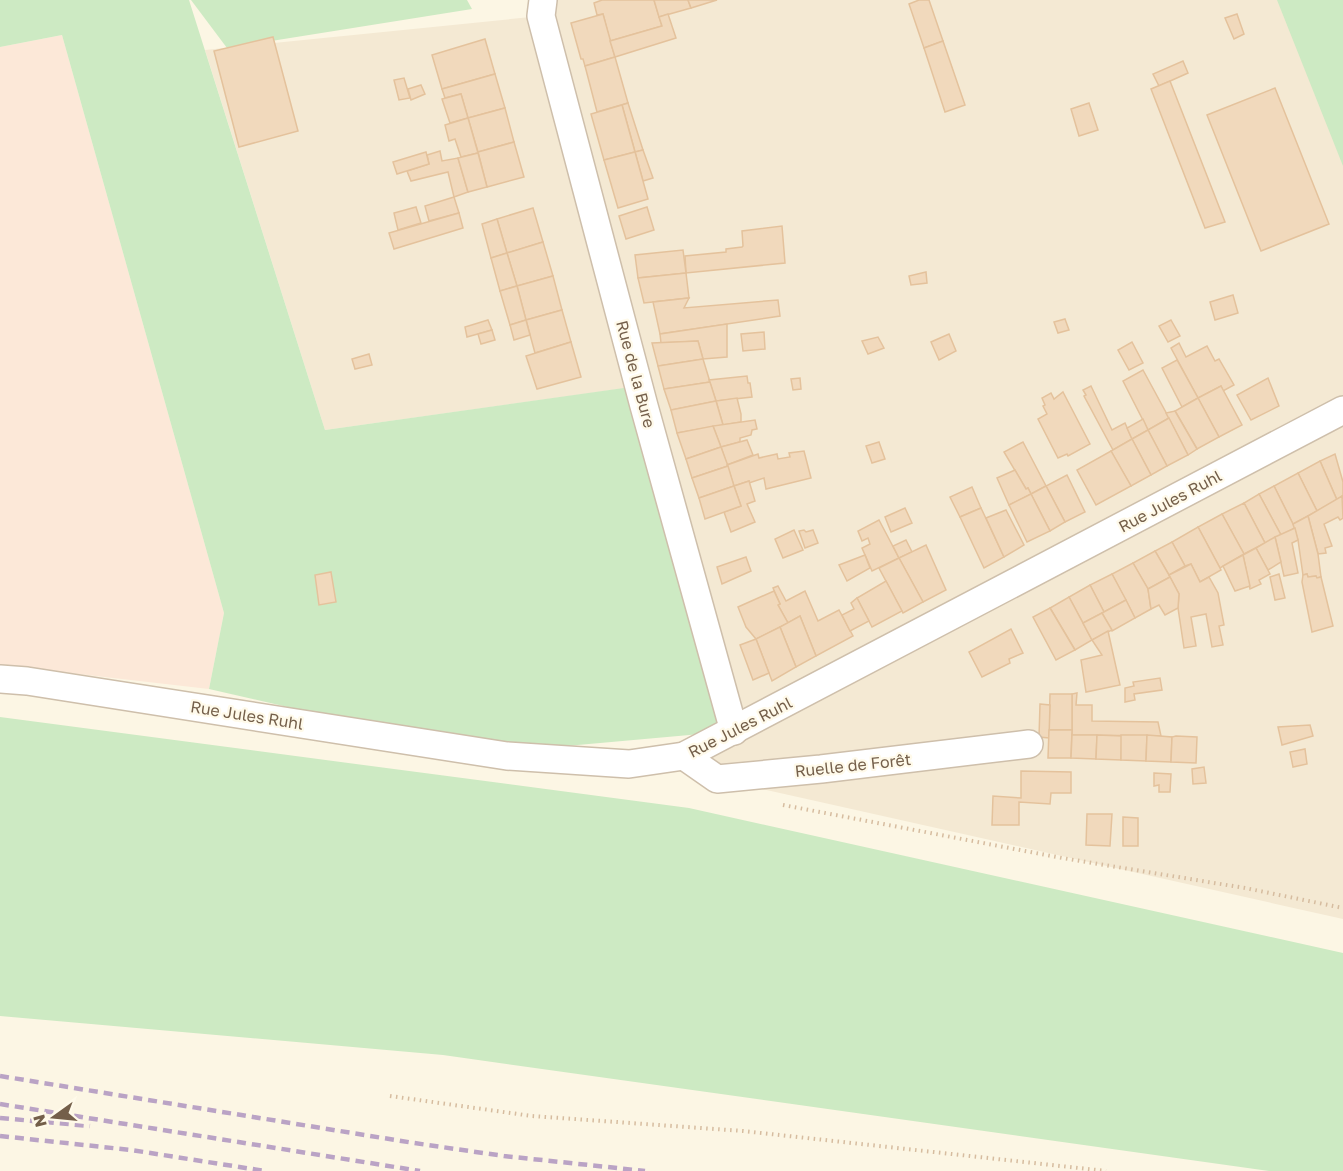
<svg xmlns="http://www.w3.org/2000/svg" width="1343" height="1171" viewBox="0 0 1343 1171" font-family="'Golos Text',sans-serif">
  <rect width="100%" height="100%" fill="#fcf6e4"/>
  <polygon fill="#f4e9d3" points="541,0 1290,0 1343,135 1343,919 717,779 627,388 325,430 205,50 541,16"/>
  <polygon fill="#fce8d8" points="62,35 224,613 209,689 0,665 0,47"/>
  <g fill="#cdeac3">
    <polygon points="0,0 189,0 325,430 638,386 734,731 488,753 209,689 224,613 62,35 0,47"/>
    <polygon points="191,0 467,0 472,9 227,48"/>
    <polygon points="1277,0 1343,0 1343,166"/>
    <polygon points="0,717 689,808 1343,953 1343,1171 1269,1171 443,1055 0,1016"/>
  </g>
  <g fill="#f1d9bc" stroke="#e4c29c" stroke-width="1.5">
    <polygon points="602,0 654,0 662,26 610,41 603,14 597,15 594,3"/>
    <polygon points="654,0 688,0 691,8 659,17"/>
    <polygon points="688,0 717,0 691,8"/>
    <polygon points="919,0 929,0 943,41 924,48 909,4"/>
    <polygon points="603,14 615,57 585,66 583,59 581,59 571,23"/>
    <polygon points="668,14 676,38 615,57 610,41 662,26 659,17"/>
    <polygon points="1237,14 1244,34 1234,39 1225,18"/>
    <polygon points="273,37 298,131 239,147 214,51"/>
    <polygon points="485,39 495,74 442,89 432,55"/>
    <polygon points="943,41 965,105 945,112 924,48"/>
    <polygon points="615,57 628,103 597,112 585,66"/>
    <polygon points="1183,61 1188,73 1159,86 1153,74"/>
    <polygon points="495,74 505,108 468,118 461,94 445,98 442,89"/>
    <polygon points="404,78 410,98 399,100 394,80"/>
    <polygon points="1170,81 1225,222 1205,228 1151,89"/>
    <polygon points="421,85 425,94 411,100 408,89"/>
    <polygon points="1275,88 1329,224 1261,251 1207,115"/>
    <polygon points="461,94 468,118 450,123 442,99"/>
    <polygon points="628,103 643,150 635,152 622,105"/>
    <polygon points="1089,103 1098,130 1079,136 1071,109"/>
    <polygon points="622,105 635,152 604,160 591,114"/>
    <polygon points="505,108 514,142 478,152 468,118"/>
    <polygon points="468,118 478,153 461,157 455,139 449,141 445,125"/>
    <polygon points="514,142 524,177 487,187 478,152"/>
    <polygon points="643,150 653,178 643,181 635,152"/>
    <polygon points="440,151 442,161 458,158 468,192 454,197 448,172 411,181 407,171 429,164 427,155"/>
    <polygon points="426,152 429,164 397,174 393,162"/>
    <polygon points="635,152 648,199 618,208 604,160"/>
    <polygon points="478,153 487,187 468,192 458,158"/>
    <polygon points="454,197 459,213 429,221 425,206"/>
    <polygon points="416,207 421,223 398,230 394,213"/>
    <polygon points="647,207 654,230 626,239 619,216"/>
    <polygon points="533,208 543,242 507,253 497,219"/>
    <polygon points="459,213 463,228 394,249 389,233"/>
    <polygon points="497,219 507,253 491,258 482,224"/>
    <polygon points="782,226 785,263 686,273 685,256 726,252 726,249 742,247 743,246 742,231"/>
    <polygon points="543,242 553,276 517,286 507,253"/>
    <polygon points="683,250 686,273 638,278 635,255"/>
    <polygon points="507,253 517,286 500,291 491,258"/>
    <polygon points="926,272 927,283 911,285 909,276"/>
    <polygon points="686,273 689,298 644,303 638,278"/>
    <polygon points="553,276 562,310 526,320 517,286"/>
    <polygon points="517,286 526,320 510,325 500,291"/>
    <polygon points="1233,295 1238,313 1215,320 1210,302"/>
    <polygon points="689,298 684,308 778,300 780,316 660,334 653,302"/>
    <polygon points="562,310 571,342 535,353 526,320"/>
    <polygon points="1065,319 1069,330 1058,333 1054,322"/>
    <polygon points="488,320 492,330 467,337 465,327"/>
    <polygon points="526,320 530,335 514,340 510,325"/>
    <polygon points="1171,320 1180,336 1168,342 1159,326"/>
    <polygon points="727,324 727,357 703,359 698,341 661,343 660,334"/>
    <polygon points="492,330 495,340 481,344 478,334"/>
    <polygon points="764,332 765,349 743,351 741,334"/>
    <polygon points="949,334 956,351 939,360 931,342"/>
    <polygon points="878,337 884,348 868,354 862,341"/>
    <polygon points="698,341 703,359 658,366 652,343"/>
    <polygon points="571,342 581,377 537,389 526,356"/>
    <polygon points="1132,342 1143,363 1129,370 1118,350"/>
    <polygon points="1179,343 1186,357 1207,346 1215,361 1219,359 1234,385 1223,391 1221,386 1198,398 1171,348"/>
    <polygon points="369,354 372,365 355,369 352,359"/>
    <polygon points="703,359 710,382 664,389 658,366"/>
    <polygon points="1177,360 1198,398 1182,407 1162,368"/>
    <polygon points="1143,370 1169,418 1148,430 1123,381"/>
    <polygon points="747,376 748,383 750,383 752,397 716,401 709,380"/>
    <polygon points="800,378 801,389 793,390 791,379"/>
    <polygon points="1268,378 1279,406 1251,420 1237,395"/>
    <polygon points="710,382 716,401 671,410 664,389"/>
    <polygon points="1091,386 1112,430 1125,423 1132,439 1113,450 1084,396 1086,395 1083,390"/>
    <polygon points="1221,386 1242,425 1219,437 1198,398"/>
    <polygon points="1063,392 1090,444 1068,456 1067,454 1058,458 1038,419 1047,414 1043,406 1045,405 1042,398 1051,393 1054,399"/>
    <polygon points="737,398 741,414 741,422 723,425 716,401"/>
    <polygon points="1198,398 1219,437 1197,449 1175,411"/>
    <polygon points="716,401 723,425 677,433 671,410"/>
    <polygon points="1175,411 1197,449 1188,455 1166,413"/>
    <polygon points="1169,418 1188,455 1167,466 1148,430"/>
    <polygon points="1143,419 1148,430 1132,439 1127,428"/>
    <polygon points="755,420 757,429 752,430 751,435 740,438 740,442 721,447 713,426"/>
    <polygon points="713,426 721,447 686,459 677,433"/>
    <polygon points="1148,430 1167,466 1151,475 1132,439"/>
    <polygon points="1132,439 1151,475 1131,486 1111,451"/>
    <polygon points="747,440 753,455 727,465 721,447"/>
    <polygon points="879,442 885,459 872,463 866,446"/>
    <polygon points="1023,442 1046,486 1031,494 1028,488 1026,489 1004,452"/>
    <polygon points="721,447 728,466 692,478 686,459"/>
    <polygon points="804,451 811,478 766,489 764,478 749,483 749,481 734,486 727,465 758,454 759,458 777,454 778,459 790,457 789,453"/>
    <polygon points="1111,451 1131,486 1096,505 1077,470"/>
    <polygon points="1335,454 1343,482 1343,499 1342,496 1337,500 1320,461"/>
    <polygon points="1320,461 1337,500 1317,511 1298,473"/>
    <polygon points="728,466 734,486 699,498 692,478"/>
    <polygon points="1015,470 1026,489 1028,488 1031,494 1009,505 997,478"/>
    <polygon points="1298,473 1317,511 1293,524 1274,486"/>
    <polygon points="1067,475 1085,512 1065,522 1046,486"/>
    <polygon points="749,481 755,501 747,504 755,522 731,532 724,512 741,506 734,486"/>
    <polygon points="734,486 741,506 705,519 699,498"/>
    <polygon points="1046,486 1065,522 1050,531 1031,494"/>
    <polygon points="1274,486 1295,528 1281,535 1259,494"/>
    <polygon points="972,487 981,508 960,517 950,497"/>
    <polygon points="1031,494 1050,531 1027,542 1009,505"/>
    <polygon points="1259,494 1281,535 1265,543 1244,503"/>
    <polygon points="1342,496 1343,518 1340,520 1338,517 1324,524 1332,546 1325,548 1326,553 1318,554 1308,516"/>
    <polygon points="1244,503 1265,543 1244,554 1222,514"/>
    <polygon points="905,508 912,523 891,532 885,517"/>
    <polygon points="981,508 1004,557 984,568 960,517"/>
    <polygon points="1006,510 1024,545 1004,557 986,518"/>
    <polygon points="1222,514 1244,554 1220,568 1198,527"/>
    <polygon points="1308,516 1318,554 1321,577 1317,578 1316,576 1308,577 1307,574 1303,575 1298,540 1293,524"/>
    <polygon points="879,520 899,558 872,571 862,548 870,544 868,538 862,541 858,531"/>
    <polygon points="1198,527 1221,570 1200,582 1191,564 1185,566 1172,542"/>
    <polygon points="1295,528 1298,540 1292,543 1298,573 1284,576 1275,537"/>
    <polygon points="794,530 803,550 783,558 775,539"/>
    <polygon points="804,530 806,532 813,530 818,543 805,548 799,531"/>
    <polygon points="1275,537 1281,562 1268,570 1256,548"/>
    <polygon points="906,540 912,552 899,558 893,546"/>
    <polygon points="1172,542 1185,566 1169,575 1155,551"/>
    <polygon points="926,545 946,590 923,602 899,558"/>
    <polygon points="1256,548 1270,574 1259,580 1261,584 1250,589 1243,555"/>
    <polygon points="1155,551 1170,577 1148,589 1133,563"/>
    <polygon points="865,555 870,568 847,581 839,565"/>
    <polygon points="1243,555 1250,586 1235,591 1223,566"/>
    <polygon points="746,557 751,571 722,584 717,567"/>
    <polygon points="899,558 923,602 903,613 879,568"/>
    <polygon points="1133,563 1148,589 1151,609 1135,618 1112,574"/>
    <polygon points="1191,564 1200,582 1209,577 1218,593 1224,625 1219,626 1223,645 1212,647 1206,614 1191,617 1196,646 1184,648 1178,608 1179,594 1169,575"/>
    <polygon points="331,572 336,602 319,605 315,575"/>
    <polygon points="1112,574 1126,600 1104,612 1090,585"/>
    <polygon points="1279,574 1285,598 1275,600 1270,577"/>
    <polygon points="1307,574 1308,577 1316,576 1317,578 1321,577 1333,626 1312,632 1302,582 1303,575"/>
    <polygon points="1170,577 1179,594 1178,608 1165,615 1159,605 1151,609 1148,589"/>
    <polygon points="886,581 902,611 872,627 857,598"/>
    <polygon points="1090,585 1104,612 1083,623 1069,597"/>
    <polygon points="778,586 786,601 805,591 818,621 839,610 853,636 816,656 800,616 788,623 778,605 780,604 773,588"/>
    <polygon points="774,591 780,604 778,605 788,623 756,639 746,627 738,607"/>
    <polygon points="1069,597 1092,640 1075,650 1050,608"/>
    <polygon points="857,598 869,621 850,631 842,615 854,609 851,603"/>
    <polygon points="1126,600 1135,618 1112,631 1102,613"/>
    <polygon points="1050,608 1075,650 1056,660 1033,617"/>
    <polygon points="1102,613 1112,630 1092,640 1083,623"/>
    <polygon points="800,616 816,656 796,667 780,627"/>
    <polygon points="780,627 796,667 772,681 756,639"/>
    <polygon points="1011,629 1023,653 1009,659 1010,663 982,677 969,652"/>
    <polygon points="1108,631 1120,685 1086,692 1081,660 1102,655 1092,640"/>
    <polygon points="756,639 769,673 753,680 740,645"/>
    <polygon points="1160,678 1162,690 1134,694 1135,700 1125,702 1125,688 1134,686 1133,682"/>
    <polygon points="1077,693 1076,705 1092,705 1092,721 1158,722 1161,736 1072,735 1072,694"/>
    <polygon points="1050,694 1072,694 1072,730 1049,730"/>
    <polygon points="1040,704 1050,705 1049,738 1039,737"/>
    <polygon points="1310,725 1313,736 1282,745 1278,727"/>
    <polygon points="1049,730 1072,730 1071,758 1048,758"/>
    <polygon points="1072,735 1097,735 1096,759 1071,758"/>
    <polygon points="1097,735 1122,736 1121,760 1096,759"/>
    <polygon points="1121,735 1147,735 1146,761 1121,760"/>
    <polygon points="1147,735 1172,737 1171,762 1146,761"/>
    <polygon points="1176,736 1197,737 1196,763 1171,762 1172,737"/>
    <polygon points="1305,749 1307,764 1293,767 1290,752"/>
    <polygon points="1204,767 1206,783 1193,784 1192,769"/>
    <polygon points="1021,771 1071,772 1071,793 1051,793 1050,804 1019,802 1019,825 992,825 993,796 1021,798"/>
    <polygon points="1154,773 1171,774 1170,792 1159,792 1159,785 1154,786"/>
    <polygon points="1087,814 1112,814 1110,846 1086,845"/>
    <polygon points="1123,817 1138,818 1138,846 1123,846"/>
  </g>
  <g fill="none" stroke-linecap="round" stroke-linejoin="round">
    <g stroke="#cebfab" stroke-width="30">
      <g id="minor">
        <polyline points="543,0 541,16 644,406 734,731"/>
        <polyline points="0,679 27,681 507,756 629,764 684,756 1343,410"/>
        <polyline points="684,756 717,779 821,769 1029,744"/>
      </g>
    </g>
    <g stroke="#d6bc9f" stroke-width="4" stroke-dasharray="1.5 4.5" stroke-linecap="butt">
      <polyline points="783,805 1062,858 1245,888 1343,908"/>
      <polyline points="390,1096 532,1116 743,1131 1106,1171"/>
    </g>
    <use href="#minor" stroke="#fff" stroke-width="27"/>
    <g stroke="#baa3c5" stroke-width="4.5" stroke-dasharray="9 6" stroke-linecap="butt">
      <polyline points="0,1076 414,1143 504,1156 645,1171"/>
      <polyline points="0,1104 420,1171"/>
      <polyline points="0,1118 90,1126"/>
      <polyline points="0,1136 131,1150 265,1171"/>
    </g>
  </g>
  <g text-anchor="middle" stroke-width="4.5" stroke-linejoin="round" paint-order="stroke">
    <g font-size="16" fill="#745f4a" stroke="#fffaea">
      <text transform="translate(636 374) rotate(75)" y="6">Rue de la Bure</text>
      <text transform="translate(1170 501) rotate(-28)" y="6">Rue Jules Ruhl</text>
      <text transform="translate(247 715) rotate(9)" y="6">Rue Jules Ruhl</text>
      <text transform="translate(740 727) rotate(-27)" y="6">Rue Jules Ruhl</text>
      <text transform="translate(853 765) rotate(-6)" y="6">Ruelle de Forêt</text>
    </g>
  </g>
  <g transform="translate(54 1117) rotate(255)" stroke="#fffaea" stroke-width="4.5" paint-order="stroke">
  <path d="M0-4.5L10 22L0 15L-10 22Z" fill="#745f4a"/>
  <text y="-9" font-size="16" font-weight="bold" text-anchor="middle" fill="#745f4a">N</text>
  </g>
</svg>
